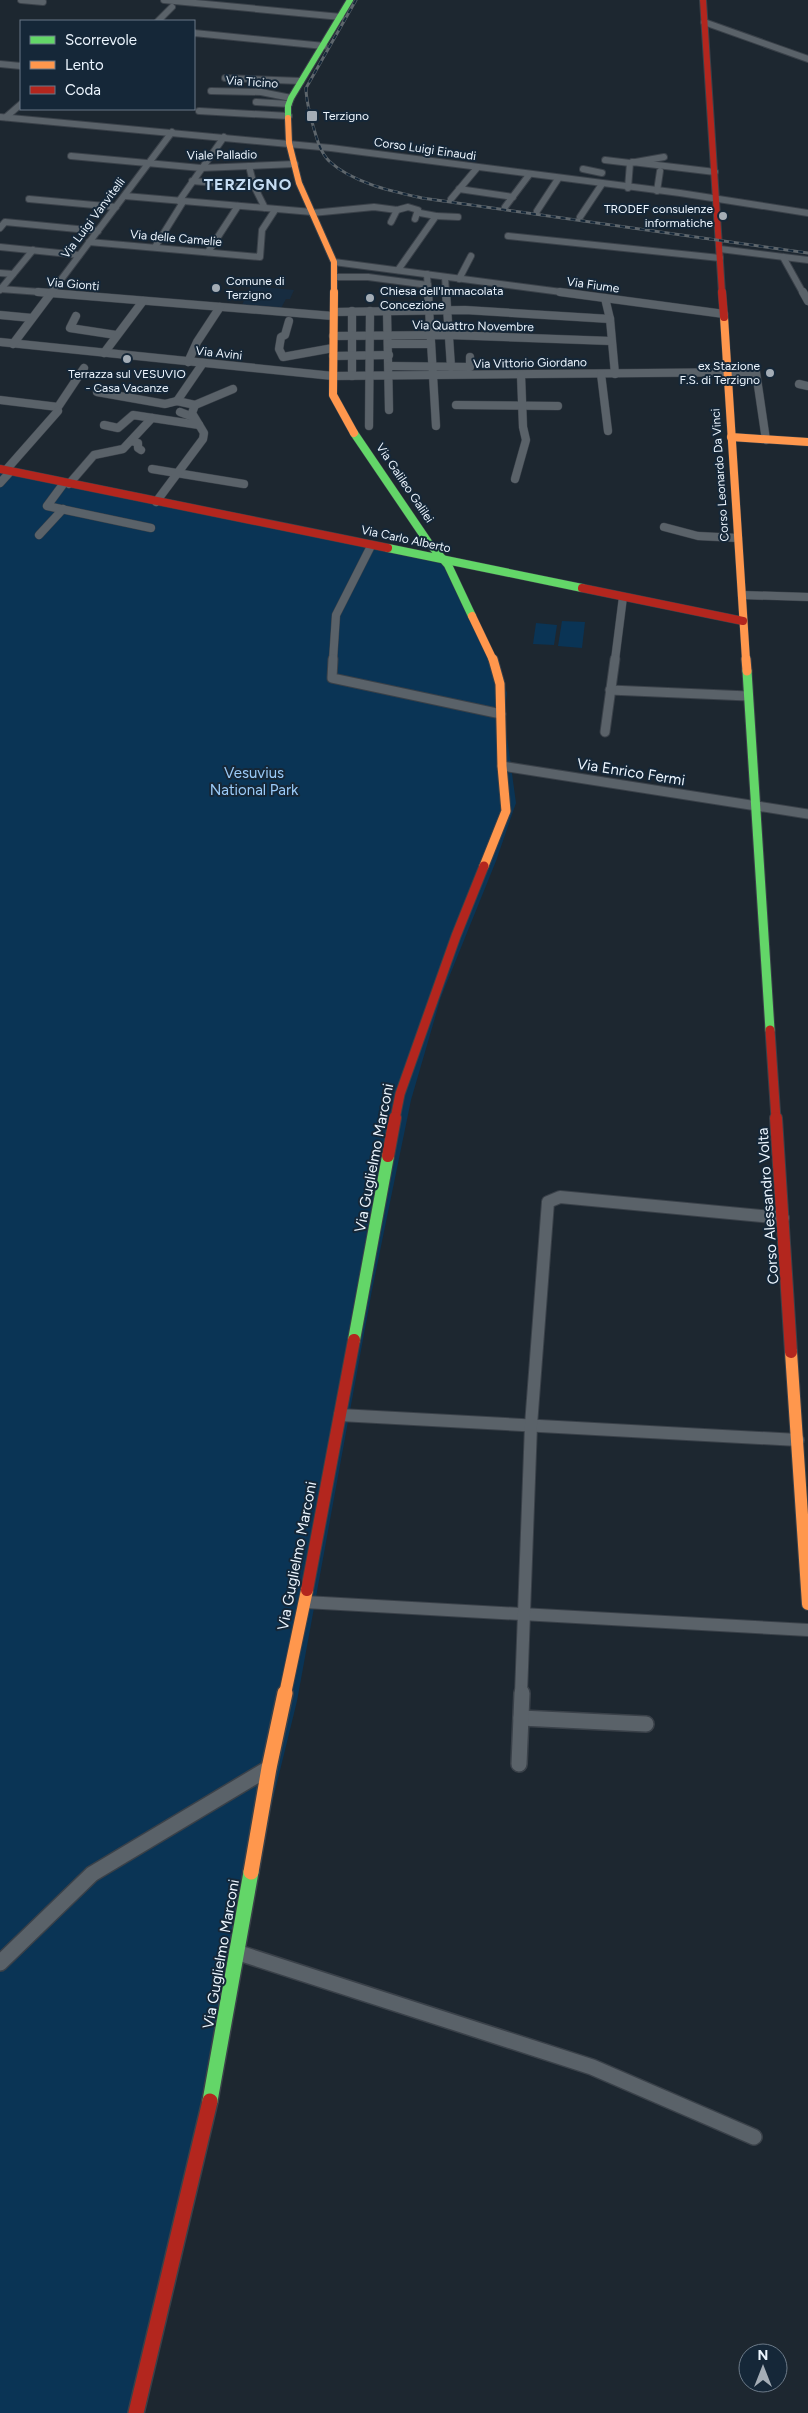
<svg xmlns="http://www.w3.org/2000/svg" width="808" height="2413" viewBox="0 0 808 2413" font-family="Figtree,sans-serif">
  <rect width="100%" height="100%" fill="#1d2730"/>
  <polygon fill="#172c40" points="251,286 294,290 290,299 286,299 280,310 241,307"/>
  <g fill="#0a3455">
    <polygon points="0,466 442,559 496,660 507,693 504,715 516,803 496,861 441,997 411,1100 372,1290 297,1701 261,1848 143,2413 0,2413"/>
    <polygon points="562,621 585,622 582,648 558,646"/>
    <polygon points="536,623 557,625 554,645 533,644"/>
  </g>
  <g fill="none" stroke-linecap="round" stroke-linejoin="round">
    <g stroke="#3a4149" stroke-width="8">
      <g id="street-far4">
        <polyline points="21,0 43,2"/>
        <polyline points="164,0 341,17"/>
        <polyline points="158,21 172,7"/>
        <polyline points="704,22 808,59"/>
        <polyline points="194,33 324,46"/>
        <polyline points="0,64 21,66"/>
        <polyline points="225,78 301,81"/>
        <polyline points="211,91 261,92 291,98"/>
        <polyline points="256,102 289,104"/>
        <polyline points="199,111 289,116"/>
        <polyline points="0,117 331,148 680,193 808,213"/>
        <polyline points="6,117 21,104"/>
        <polyline points="71,156 201,168 295,164"/>
        <polyline points="605,160 630,163"/>
        <polyline points="632,162 715,172"/>
        <polyline points="249,166 254,186 265,208"/>
        <polyline points="583,169 602,173"/>
        <polyline points="192,181 254,186"/>
        <polyline points="628,188 630,163 664,157"/>
        <polyline points="459,189 513,197"/>
        <polyline points="657,191 660,171"/>
        <polyline points="125,196 312,212"/>
        <polyline points="29,199 116,207"/>
        <polyline points="451,199 477,168"/>
        <polyline points="179,201 224,137"/>
        <polyline points="505,207 529,175"/>
        <polyline points="537,211 558,179"/>
        <polyline points="312,213 374,207 397,210 408,207 418,210 415,219"/>
        <polyline points="436,216 458,217"/>
        <polyline points="580,217 602,184"/>
        <polyline points="391,222 397,210"/>
        <polyline points="0,228 5,222 98,231"/>
        <polyline points="508,236 720,258"/>
        <polyline points="89,242 260,257 262,230 275,210"/>
        <polyline points="0,247 79,255"/>
        <polyline points="155,247 183,202"/>
        <polyline points="720,249 808,260"/>
        <polyline points="208,252 238,206"/>
        <polyline points="783,257 803,293"/>
        <polyline points="334,262 569,293"/>
        <polyline points="398,270 436,216 420,213"/>
        <polyline points="0,273 13,274"/>
        <polyline points="427,274 428,293"/>
        <polyline points="336,277 368,277 428,285"/>
        <polyline points="445,277 446,293"/>
        <polyline points="459,279 471,256"/>
        <polyline points="0,289 54,293"/>
        <polyline points="0,290 33,250"/>
        <polyline points="51,293 172,132"/>
      </g>
    </g>
    <g stroke="#3a4149" stroke-width="9">
      <g id="street-far3">
        <polyline points="38,292 333,316"/>
        <polyline points="428,292 436,426"/>
        <polyline points="446,292 451,367"/>
        <polyline points="560,292 724,314"/>
        <polyline points="803,292 808,301"/>
        <polyline points="605,298 610,319 615,374"/>
        <polyline points="352,311 352,376"/>
        <polyline points="387,311 389,410"/>
        <polyline points="334,312 465,310 610,319"/>
        <polyline points="0,315 32,318"/>
        <polyline points="76,316 70,328 116,335"/>
        <polyline points="289,321 285,335 281,337 279,349 283,357 333,348"/>
        <polyline points="333,336 449,335 611,341"/>
        <polyline points="0,342 333,376 756,372 766,440"/>
        <polyline points="13,344 52,292"/>
        <polyline points="388,344 431,344"/>
        <polyline points="104,353 143,301"/>
        <polyline points="333,356 389,355"/>
        <polyline points="188,362 197,342 220,307"/>
        <polyline points="389,366 470,367 470,357"/>
        <polyline points="601,374 608,431"/>
        <polyline points="799,384 808,386"/>
        <polyline points="97,392 165,404 177,401"/>
        <polyline points="0,400 58,407 84,368"/>
        <polyline points="195,405 233,389"/>
        <polyline points="456,405 558,406"/>
        <polyline points="180,412 193,417"/>
        <polyline points="104,425 118,428 133,415 199,425"/>
        <polyline points="369,426 370,311"/>
        <polyline points="131,441 138,443 138,448 141,450"/>
        <polyline points="152,469 244,484"/>
        <polyline points="6,470 58,411"/>
        <polyline points="515,479 526,440 523,427 521,375"/>
        <polyline points="0,483 10,472"/>
        <polyline points="64,483 47,506 151,528"/>
        <polyline points="69,484 94,455 123,449 152,418"/>
        <polyline points="156,502 203,439 204,433 192,413 195,405 177,401 203,363"/>
        <polyline points="664,527 698,536 738,538"/>
        <polyline points="39,535 63,509"/>
        <polyline points="742,595 808,597"/>
        <polyline points="333,660 336,615 371,546"/>
        <polyline points="615,660 623,597"/>
      </g>
    </g>
    <g stroke="#3a4149" stroke-width="11">
      <g id="street-far2">
        <polyline points="333,659 332,678 501,714"/>
        <polyline points="610,690 748,696"/>
        <polyline points="605,732 615,659"/>
        <polyline points="502,766 808,814"/>
      </g>
    </g>
    <g stroke="#3a4149" stroke-width="14">
      <g id="street-far1">
        <polyline points="340,1415 798,1440"/>
        <polyline points="305,1602 808,1630"/>
        <polyline points="521,1694 531,1425 548,1202 560,1197 783,1218"/>
      </g>
    </g>
    <g stroke="#3a4149" stroke-width="18">
      <g id="street">
        <polyline points="521,1718 646,1724"/>
        <polyline points="519,1764 522,1693"/>
        <polyline points="236,1952 592,2067 754,2137"/>
        <polyline points="0,1963 92,1874 269,1768"/>
      </g>
    </g>
    <g stroke="#3a4149" stroke-width="8">
      <polyline id="fast-far4" points="288,118 288,106 291,98 350,0"/>
    </g>
    <g stroke="#3a4149" stroke-width="9">
      <g id="fast-far3">
        <polyline points="354,433 428,542 448,565 472,616"/>
        <polyline points="388,548 582,588"/>
      </g>
    </g>
    <g stroke="#3a4149" stroke-width="11">
      <polyline id="fast-far2" points="747,671 770,1030"/>
    </g>
    <g stroke="#3a4149" stroke-width="14">
      <polyline id="fast-far1" points="354,1340 388,1156"/>
    </g>
    <g stroke="#3a4149" stroke-width="18">
      <polyline id="fast" points="210,2101 251,1872"/>
    </g>
    <g stroke="#3a4149" stroke-width="8">
      <polyline id="slow-far4" points="288,118 289,143 299,183 334,262 334,293"/>
    </g>
    <g stroke="#3a4149" stroke-width="9">
      <g id="slow-far3">
        <polyline points="334,292 333,395 354,433"/>
        <polyline points="724,317 746,660"/>
        <polyline points="731,437 808,442"/>
        <polyline points="472,616 493,660"/>
      </g>
    </g>
    <g stroke="#3a4149" stroke-width="11">
      <g id="slow-far2">
        <polyline points="746,659 747,671"/>
        <polyline points="484,866 506,811 502,766 500,684 493,659"/>
      </g>
    </g>
    <g stroke="#3a4149" stroke-width="14">
      <g id="slow-far1">
        <polyline points="791,1352 808,1604"/>
        <polyline points="285,1694 307,1590"/>
      </g>
    </g>
    <g stroke="#3a4149" stroke-width="18">
      <polyline id="slow" points="251,1872 269,1768 285,1693"/>
    </g>
    <g stroke="#3a4149" stroke-width="8">
      <polyline id="jam-far4" points="703,0 722,293"/>
    </g>
    <g stroke="#3a4149" stroke-width="9">
      <g id="jam-far3">
        <polyline points="722,292 724,317"/>
        <polyline points="0,469 388,548"/>
        <polyline points="582,588 743,621"/>
      </g>
    </g>
    <g stroke="#3a4149" stroke-width="11">
      <g id="jam-far2">
        <polyline points="770,1030 776,1119"/>
        <polyline points="395,1119 400,1094 456,936 484,866"/>
      </g>
    </g>
    <g stroke="#3a4149" stroke-width="14">
      <g id="jam-far1">
        <polyline points="776,1118 791,1352"/>
        <polyline points="388,1156 395,1118"/>
        <polyline points="307,1590 354,1340"/>
      </g>
    </g>
    <g stroke="#3a4149" stroke-width="18">
      <polyline id="jam" points="136,2413 210,2101"/>
    </g>
    <use href="#street-far4" stroke="#5a6269" stroke-width="6"/>
    <use href="#street-far3" stroke="#5a6269" stroke-width="8"/>
    <use href="#street-far2" stroke="#5a6269" stroke-width="9"/>
    <use href="#street-far1" stroke="#5a6269" stroke-width="12"/>
    <use href="#street" stroke="#5a6269" stroke-width="15"/>
    <use href="#fast-far4" stroke="#63d668" stroke-width="6"/>
    <use href="#fast-far3" stroke="#63d668" stroke-width="8"/>
    <use href="#fast-far2" stroke="#63d668" stroke-width="9"/>
    <use href="#fast-far1" stroke="#63d668" stroke-width="12"/>
    <use href="#fast" stroke="#63d668" stroke-width="15"/>
    <use href="#slow-far4" stroke="#ff974d" stroke-width="6"/>
    <use href="#slow-far3" stroke="#ff974d" stroke-width="8"/>
    <use href="#slow-far2" stroke="#ff974d" stroke-width="9"/>
    <use href="#slow-far1" stroke="#ff974d" stroke-width="12"/>
    <use href="#slow" stroke="#ff974d" stroke-width="15"/>
    <use href="#jam-far4" stroke="#b3261e" stroke-width="6"/>
    <use href="#jam-far3" stroke="#b3261e" stroke-width="8"/>
    <use href="#jam-far2" stroke="#b3261e" stroke-width="9"/>
    <use href="#jam-far1" stroke="#b3261e" stroke-width="12"/>
    <use href="#jam" stroke="#b3261e" stroke-width="15"/>
    <g stroke="#5e666c" stroke-width="3">
      <path id="rail" d="M356 0 306 88C306 100 309 110 312 122 316 135 319 151 329 161 353 183 391 191 422 198L808 253"/>
    </g>
    <use href="#rail" stroke="#152738" stroke-width="2" stroke-dasharray="5" stroke-linecap="butt"/>
  </g>
  <g fill="#a4adb6" stroke="#152738" stroke-width="2">
    <rect x="306" y="110" width="12" height="12" rx="2.5"/>
    <circle cx="723" cy="216" r="5"/>
    <circle cx="216" cy="288" r="5"/>
    <circle cx="370" cy="298" r="5"/>
    <circle cx="127" cy="359" r="5"/>
    <circle cx="770" cy="373" r="5"/>
  </g>
  <g text-anchor="middle" stroke-width="4" stroke-linejoin="round" paint-order="stroke">
    <g font-size="12" fill="#ecf5fe" stroke="#152738">
      <text transform="translate(252 82) rotate(4)" y="4">Via Ticino</text>
      <text transform="translate(425 149) rotate(8)" y="4">Corso Luigi Einaudi</text>
      <text transform="translate(222 155) rotate(-1)" y="4">Viale Palladio</text>
      <text transform="translate(93 218) rotate(-53)" y="4">Via Luigi Vanvitelli</text>
      <text transform="translate(176 238) rotate(5)" y="4">Via delle Camelie</text>
      <text transform="translate(73 284) rotate(5)" y="4">Via Gionti</text>
      <text transform="translate(593 285) rotate(8)" y="4">Via Fiume</text>
      <text transform="translate(473 326) rotate(1)" y="4">Via Quattro Novembre</text>
      <text transform="translate(219 353) rotate(6)" y="4">Via Avini</text>
      <text transform="translate(530 363) rotate(-1)" y="4">Via Vittorio Giordano</text>
      <text transform="translate(720 475) rotate(-94)" y="4">Corso Leonardo Da Vinci</text>
      <text transform="translate(405 483) rotate(56)" y="4">Via Galileo Galilei</text>
      <text transform="translate(406 539) rotate(12)" y="4">Via Carlo Alberto</text>
    </g>
    <g font-size="12" fill="#ecf5fe" stroke="#152738" text-anchor="start">
      <text x="323" y="120">Terzigno</text>
      <text x="713" y="213" text-anchor="end">TRODEF consulenze<tspan x="713" dy="14">informatiche</tspan></text>
      <text x="226" y="285">Comune di<tspan x="226" dy="14">Terzigno</tspan></text>
      <text x="380" y="295">Chiesa dell'Immacolata<tspan x="380" dy="14">Concezione</tspan></text>
      <text x="760" y="370" text-anchor="end">ex Stazione<tspan x="760" dy="14">F.S. di Terzigno</tspan></text>
      <text x="127" y="378" text-anchor="middle">Terrazza sul VESUVIO<tspan x="127" dy="14">- Casa Vacanze</tspan></text>
    </g>
    <g font-size="15" fill="#ecf5fe" stroke="#152738">
      <text transform="translate(631 772) rotate(9)" y="5">Via Enrico Fermi</text>
      <text transform="translate(374 1158) rotate(-79)" y="5">Via Guglielmo Marconi</text>
      <text transform="translate(768 1206) rotate(-94)" y="5">Corso Alessandro Volta</text>
      <text transform="translate(297 1556) rotate(-79)" y="5">Via Guglielmo Marconi</text>
      <text transform="translate(221 1954) rotate(-80)" y="5">Via Guglielmo Marconi</text>
    </g>
    <g font-size="15" fill="#9bcaf7" stroke="#152738">
      <text x="254" y="778">Vesuvius<tspan x="254" dy="17">National Park</tspan></text>
    </g>
    <g font-size="16" font-weight="bold" letter-spacing="1" fill="#c6ddf3" stroke="#152738">
      <text x="248" y="190">TERZIGNO</text>
    </g>
  </g>
  <rect x="20" y="20" width="175" height="90" fill="#152738" stroke="#6b7987"/>
  <rect x="30" y="36" width="25" height="8" fill="#63d668" stroke="#6b7987"/>
  <text x="65" y="45" font-size="15" fill="#ecf5fe">Scorrevole</text>
  <rect x="30" y="61" width="25" height="8" fill="#ff974d" stroke="#6b7987"/>
  <text x="65" y="70" font-size="15" fill="#ecf5fe">Lento</text>
  <rect x="30" y="86" width="25" height="8" fill="#b3261e" stroke="#6b7987"/>
  <text x="65" y="95" font-size="15" fill="#ecf5fe">Coda</text>
  <g transform="translate(763 2368)"><circle r="24" fill="#152738" stroke="#6b7987"/>
  <path d="M0-4L9 19L0 12L-9 19Z" fill="#a4adb6"/>
  <text y="-8" font-size="14" font-weight="bold" text-anchor="middle" fill="#ecf5fe">N</text>
  </g>
</svg>
